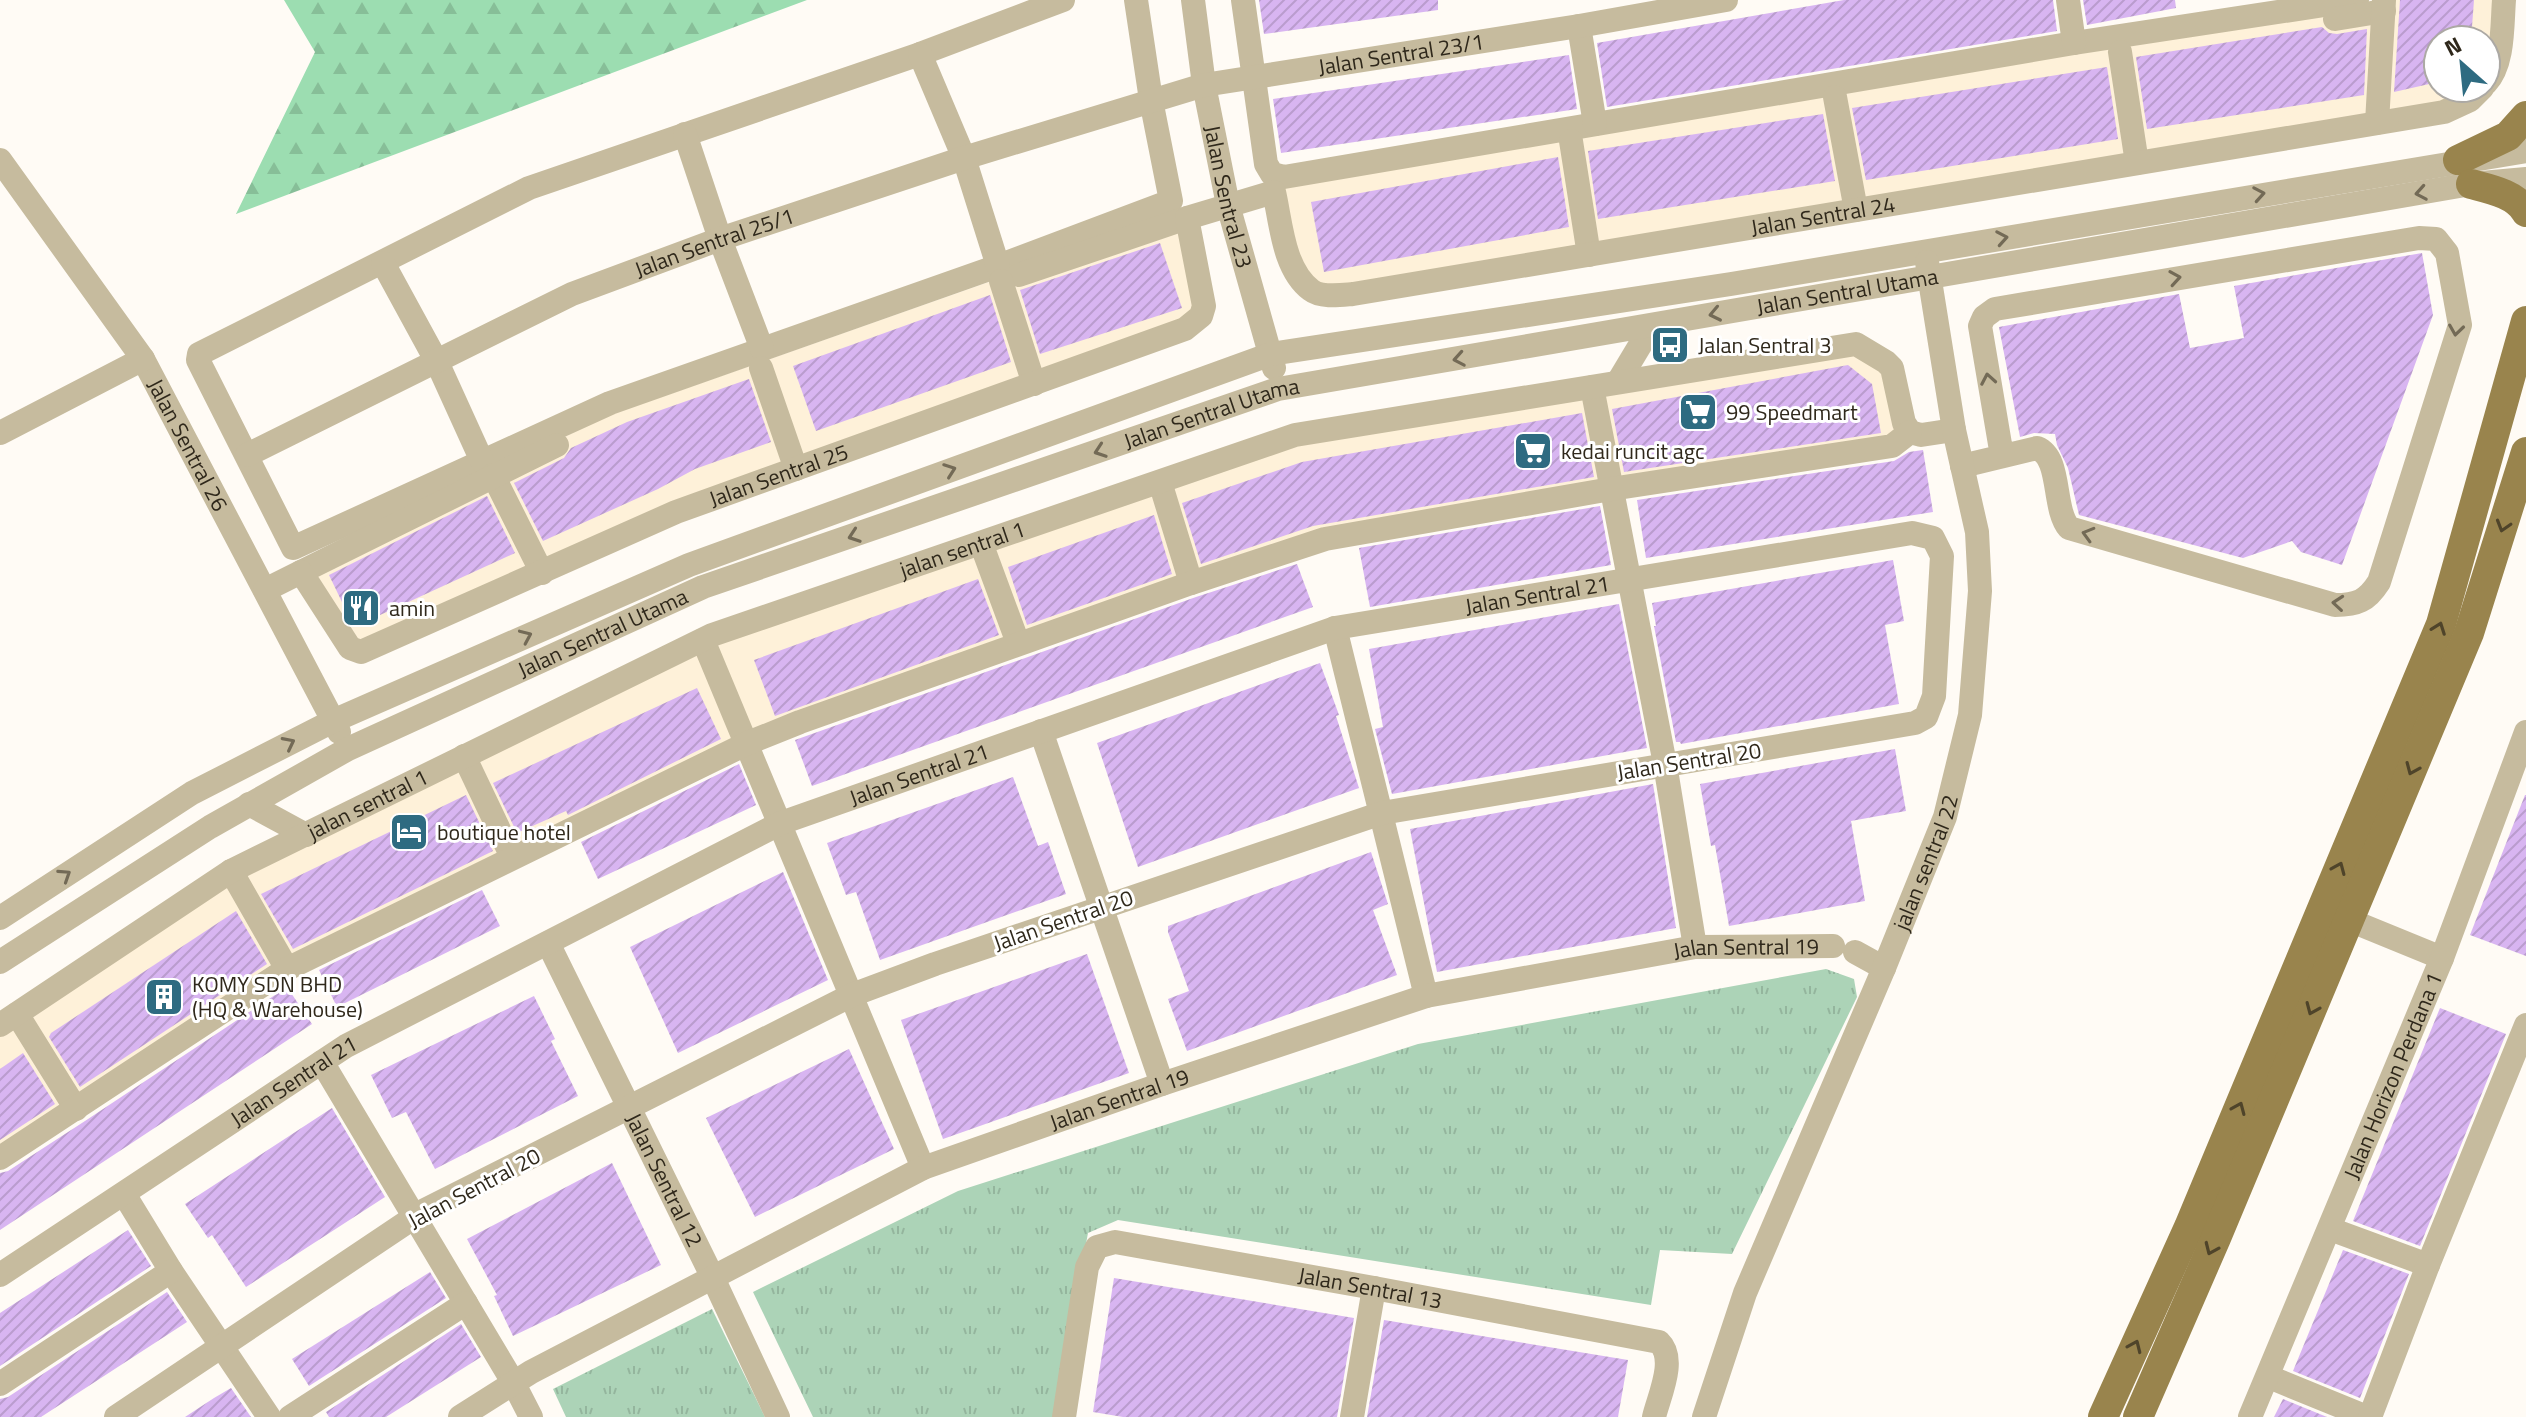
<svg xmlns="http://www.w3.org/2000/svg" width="2526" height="1417" viewBox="0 0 2526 1417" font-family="'Titillium Web',sans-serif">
  <defs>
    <pattern id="forest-firs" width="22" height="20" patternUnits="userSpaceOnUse" patternTransform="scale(2)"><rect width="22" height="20" fill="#9cddb1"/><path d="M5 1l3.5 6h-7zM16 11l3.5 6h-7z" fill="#87be98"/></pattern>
    <pattern id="park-tufts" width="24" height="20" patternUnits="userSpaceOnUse" patternTransform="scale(2)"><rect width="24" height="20" fill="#acd3b7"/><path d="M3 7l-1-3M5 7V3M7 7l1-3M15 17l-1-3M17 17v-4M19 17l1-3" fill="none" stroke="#94b59d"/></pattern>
    <pattern id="building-hatch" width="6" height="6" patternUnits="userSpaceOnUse" patternTransform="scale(2)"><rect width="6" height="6" fill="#d8b5f1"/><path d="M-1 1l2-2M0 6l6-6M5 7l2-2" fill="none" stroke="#ba9cce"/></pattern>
  </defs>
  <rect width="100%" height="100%" fill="#fffbf5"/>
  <g fill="#fef1d9" fill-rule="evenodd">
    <path d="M2380 0H2511L2507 43 2498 82 2476 105 2445 120 1355 302 1332 303 1309 299 1293 280 1281 257 1266 189 2005 65 2378 8ZM2438 40H2486V88H2438Z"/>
    <polygon points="1180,215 1213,308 678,519 366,658 304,565 607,416"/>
    <polygon points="1860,336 1896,360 1909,440 1325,543 794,729 290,973 0,1164 0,1016 230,864 546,708 1293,428"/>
  </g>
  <polygon fill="url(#forest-firs)" points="284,0 807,0 236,214 315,52"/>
  <g fill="url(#park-tufts)">
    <polygon points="1826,969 1854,979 1857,997 1732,1254 1660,1250 1651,1305 1118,1220 1088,1233 1054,1417 813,1417 753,1292 958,1191 1418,1044"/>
    <polygon points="712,1309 765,1417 566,1417 553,1389"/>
  </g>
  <g fill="url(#building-hatch)">
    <polygon points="1259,0 1438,0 1438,10 1264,34"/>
    <polygon points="1844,0 2053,0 2057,31 1607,107 1597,43"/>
    <polygon points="2083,0 2175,0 2176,8 2087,25"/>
    <polygon points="2400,0 2474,0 2471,40 2438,40 2438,82 2394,92"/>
    <polygon points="2322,27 2329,33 2337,34 2367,29 2364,95 2147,129 2136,57"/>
    <polygon points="1569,55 1577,109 1281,153 1273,99"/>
    <polygon points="2107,67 2118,139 1866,180 1852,108"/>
    <polygon points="1823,114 1835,181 1598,219 1588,151"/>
    <polygon points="1558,157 1569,227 1324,272 1311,202"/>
    <polygon points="1160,243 1182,308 1040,354 1020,290"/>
    <polygon points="2422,253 2433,315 2342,565 2301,552 2292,541 2243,558 2079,515 2068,468 2057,445 2055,434 2034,433 2020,437 1999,327 2179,294 2190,348 2244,338 2234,286"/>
    <polygon points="990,295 1011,362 816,431 793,366"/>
    <polygon points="1848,365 1872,384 1881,433 1624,472 1612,409"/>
    <polygon points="749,379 771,442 695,469 658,489 543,541 514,483 564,458 571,448 627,422"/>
    <polygon points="1582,413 1594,477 1313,526 1201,564 1182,503 1302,462"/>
    <polygon points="1923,450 1933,512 1646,558 1637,500 1894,461 1909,452"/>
    <polygon points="487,496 515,553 354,627 329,575"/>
    <polygon points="1600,506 1611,565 1370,607 1359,548"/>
    <polygon points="1154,515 1172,574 1027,625 1008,567"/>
    <polygon points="1893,560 1904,621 1885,625 1899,704 1681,744 1680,742 1676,742 1654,626 1656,626 1652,603"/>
    <polygon points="1297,564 1313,607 812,786 795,740 1196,597"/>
    <polygon points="978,579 999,635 775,716 754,660"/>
    <polygon points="1619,604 1647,748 1392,794 1375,729 1383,727 1369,649"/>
    <polygon points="1320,663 1339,715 1336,716 1359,788 1138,867 1097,743"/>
    <polygon points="697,688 721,739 568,815 566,811 517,833 493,783"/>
    <polygon points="1895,749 1906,811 1851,821 1865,901 1729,926 1715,845 1711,846 1700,784"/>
    <polygon points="739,764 756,805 598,879 581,842"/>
    <polygon points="1013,777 1038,846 1048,842 1066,894 880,960 856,892 846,895 827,843"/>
    <polygon points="1653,784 1676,928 1437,972 1410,829"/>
    <polygon points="466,795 493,851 293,949 261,894"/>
    <polygon points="2525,795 2526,795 2526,956 2470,935"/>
    <polygon points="1371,852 1388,904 1373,910 1397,975 1187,1051 1168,999 1189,991 1168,932 1168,926"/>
    <polygon points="783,872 828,980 678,1053 630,947"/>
    <polygon points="482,890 500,926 337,1007 319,970"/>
    <polygon points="236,911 267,964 80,1087 49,1037 51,1033"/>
    <polygon points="1087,954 1129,1073 943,1139 901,1020"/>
    <polygon points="287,987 312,1024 0,1230 0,1173 8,1171 85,1121"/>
    <polygon points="534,996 555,1039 551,1041 578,1096 435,1169 406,1112 392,1118 371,1075"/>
    <polygon points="2440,1008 2506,1034 2420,1246 2353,1221"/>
    <polygon points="849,1049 894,1149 755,1217 706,1118"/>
    <polygon points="23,1053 55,1104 0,1140 0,1069"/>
    <polygon points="332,1108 385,1197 246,1287 212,1235 208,1238 185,1204"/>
    <polygon points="612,1163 661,1265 513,1336 494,1296 497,1295 467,1239"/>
    <polygon points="128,1230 151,1266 0,1366 0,1313"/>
    <polygon points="2343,1250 2409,1274 2360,1398 2293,1371"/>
    <polygon points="430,1272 446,1298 309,1386 292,1359"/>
    <polygon points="1114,1278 1354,1318 1337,1417 1123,1417 1093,1412"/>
    <polygon points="167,1292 187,1322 41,1417 0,1417 0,1399 8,1397"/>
    <polygon points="1384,1320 1628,1360 1618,1417 1367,1417"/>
    <polygon points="461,1324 481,1357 386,1417 329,1417 326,1412"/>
    <polygon points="231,1388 251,1417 185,1417 214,1398"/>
    <polygon points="2283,1399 2327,1417 2274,1417"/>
  </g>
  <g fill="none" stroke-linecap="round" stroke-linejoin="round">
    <g stroke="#c6bb9e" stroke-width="24">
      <polyline points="1063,0 920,54 529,188 199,354 198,360 293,548 610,403 998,266 1171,201 1151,100 1136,0"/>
      <path id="s1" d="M1193 0 1204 85 1228 205 1274 368"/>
      <polyline points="1243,0 1266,164 1272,174 1284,177 2074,43 2357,0"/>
      <polyline points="2068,0 2074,43"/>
      <polyline points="2335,19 2384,11"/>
      <polyline points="1579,26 1595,124"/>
      <polyline points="2120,52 2137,163"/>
      <polyline points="920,54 964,158 998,266"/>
      <path d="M2486 83C2504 64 2502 25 2504 0"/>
      <polyline points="1835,97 1856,210"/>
      <polyline points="2377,123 2384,0"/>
      <polyline points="685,134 720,239 762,349"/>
      <polyline points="1571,141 1589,255"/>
      <path id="s2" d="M0 160 143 359 339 732"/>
      <polyline points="383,263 437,362 482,461"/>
      <polyline points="1019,275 1187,218"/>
      <polyline points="1001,281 1034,384"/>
      <polyline points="761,368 796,469"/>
      <polyline points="1618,382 1651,327"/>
      <polyline points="1592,387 1665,764 1695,947"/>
      <polyline points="0,433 143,359"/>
      <path id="s3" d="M247 455 572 294 720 239 964 158 1204 85 1579 26 1726 0"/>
      <path d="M1962 466 2037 448C2062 458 2052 508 2069 528L2335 605C2357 605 2367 601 2379 582L2460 325 2447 253 2436 239 2419 238 1995 309 1984 317 1980 326 2002 456"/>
      <polyline points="493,475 542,573"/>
      <polyline points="1160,482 1191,583"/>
      <polyline points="981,543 1018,643"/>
      <polyline points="301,572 557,445"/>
      <path id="s4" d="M265 590 301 572 350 648 361 652 676 512 1185 329 1201 316 1204 306 1187 218 1274 192C1281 222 1283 269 1311 290 1321 298 1341 295 1353 294L2444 112 2470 100 2482 88"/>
      <polyline points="1335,628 1426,996"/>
      <polyline points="703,640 923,1168"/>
      <polyline points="1041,731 1162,1084"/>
      <polyline points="464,756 512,857"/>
      <polyline points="249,804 306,835"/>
      <polyline points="231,871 287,969"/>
      <polyline points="0,918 192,793 333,721 689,565 1271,354 1731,284 2526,151"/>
      <polyline points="2349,920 2442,958"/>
      <path id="s5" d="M548 943 713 1278 778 1417"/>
      <polyline points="1855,952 1884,968"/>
      <path id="s6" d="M0 962 210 827 348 749 703 587 1278 389 2471 184 2526 179"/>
      <polyline points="17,1014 76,1109"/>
      <path id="s7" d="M0 1025 231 871 712 635 1295 435 1856 344 1886 362 1892 368 1904 423 1910 432 1921 435 1954 430"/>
      <polyline points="322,1062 513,1382 531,1417"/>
      <polyline points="0,1158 287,969 748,743 800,722 1191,583 1325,539 1611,489 1892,446 1910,432"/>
      <polyline points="124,1194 171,1271 269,1417"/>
      <polyline points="2330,1229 2428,1265"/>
      <path id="s8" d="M0 1275 346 1046 781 823 1335 628 1912 533 1933 538 1942 556 1934 696 1926 717 1915 723 1382 813 935 964 852 995 425 1210 116 1417"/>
      <polyline points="2269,1377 2367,1417"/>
      <polyline points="0,1384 171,1271"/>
      <polyline points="290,1417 466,1303"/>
      <path id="s9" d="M460 1417 531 1372 923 1168 1162 1084 1426 996 1695 947 1833 946"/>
      <path id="s10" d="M1064 1417 1087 1267 1097 1247 1115 1242 1374 1288 1659 1342C1677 1359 1659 1396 1654 1417"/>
      <polyline points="1352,1417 1374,1288"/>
      <path id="s11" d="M1704 1417 1745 1293 1884 968 1945 817 1970 715 1980 591 1977 532 1954 430 1927 262"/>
      <path id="s12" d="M2250 1417 2442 958 2526 732"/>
      <polyline points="2370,1417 2428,1265 2526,1025"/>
    </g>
    <g stroke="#99844d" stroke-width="30">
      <polyline points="2458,160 2508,136 2526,116"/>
      <path d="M2471 184C2490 189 2516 194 2526 212"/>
      <polyline points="2103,1417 2189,1227 2441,624 2526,321"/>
      <polyline points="2138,1417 2216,1238 2469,633 2526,452"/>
    </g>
  </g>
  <defs><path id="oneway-chevron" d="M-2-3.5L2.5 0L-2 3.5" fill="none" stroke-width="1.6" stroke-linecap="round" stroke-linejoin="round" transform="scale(2)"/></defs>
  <g stroke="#736a56">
    <use href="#oneway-chevron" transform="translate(2421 193) rotate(170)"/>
    <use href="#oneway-chevron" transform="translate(2259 194) rotate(-10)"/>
    <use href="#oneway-chevron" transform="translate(2002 238) rotate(-10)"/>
    <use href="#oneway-chevron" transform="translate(2175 278) rotate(-9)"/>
    <use href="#oneway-chevron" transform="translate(1715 314) rotate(168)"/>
    <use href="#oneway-chevron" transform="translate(2456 330) rotate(98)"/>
    <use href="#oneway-chevron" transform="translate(1459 359) rotate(170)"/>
    <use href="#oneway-chevron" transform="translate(1988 379) rotate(-100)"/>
    <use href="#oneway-chevron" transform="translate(1100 451) rotate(161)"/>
    <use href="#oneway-chevron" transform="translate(950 470) rotate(-20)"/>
    <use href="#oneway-chevron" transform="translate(2088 534) rotate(-164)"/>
    <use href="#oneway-chevron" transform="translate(854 536) rotate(161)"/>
    <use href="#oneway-chevron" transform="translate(2338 603) rotate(-175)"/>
    <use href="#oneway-chevron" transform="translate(526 636) rotate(-24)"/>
    <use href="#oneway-chevron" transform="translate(289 743) rotate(-27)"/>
    <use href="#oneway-chevron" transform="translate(65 875) rotate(-33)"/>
  </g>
  <g stroke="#4f442a">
    <use href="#oneway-chevron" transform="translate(2503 526) rotate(107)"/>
    <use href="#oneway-chevron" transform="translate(2439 628) rotate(-70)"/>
    <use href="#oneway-chevron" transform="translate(2412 769) rotate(113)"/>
    <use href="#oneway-chevron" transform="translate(2339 868) rotate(-67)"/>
    <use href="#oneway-chevron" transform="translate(2312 1009) rotate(113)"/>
    <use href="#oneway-chevron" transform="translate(2239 1108) rotate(-67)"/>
    <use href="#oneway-chevron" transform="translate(2211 1249) rotate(114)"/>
    <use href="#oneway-chevron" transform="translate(2135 1346) rotate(-66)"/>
  </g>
  <defs>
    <g id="bus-square" transform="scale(2)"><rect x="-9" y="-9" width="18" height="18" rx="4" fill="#2e6b81" stroke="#fff"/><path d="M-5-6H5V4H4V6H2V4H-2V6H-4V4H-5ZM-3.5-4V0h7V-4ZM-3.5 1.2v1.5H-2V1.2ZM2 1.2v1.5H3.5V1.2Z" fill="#fff"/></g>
    <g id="supermarket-square" transform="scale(2)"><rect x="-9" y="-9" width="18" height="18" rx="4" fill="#2e6b81" stroke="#fff"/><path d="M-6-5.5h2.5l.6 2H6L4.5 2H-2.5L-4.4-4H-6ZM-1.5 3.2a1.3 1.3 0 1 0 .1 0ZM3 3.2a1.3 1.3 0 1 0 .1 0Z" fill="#fff"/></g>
    <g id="restaurant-square" transform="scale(2)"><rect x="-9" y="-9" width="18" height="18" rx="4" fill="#2e6b81" stroke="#fff"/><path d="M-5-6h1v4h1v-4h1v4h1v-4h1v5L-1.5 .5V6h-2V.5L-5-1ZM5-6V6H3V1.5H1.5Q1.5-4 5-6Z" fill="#fff"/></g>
    <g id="hotel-square" transform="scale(2)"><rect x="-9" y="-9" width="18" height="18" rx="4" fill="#2e6b81" stroke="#fff"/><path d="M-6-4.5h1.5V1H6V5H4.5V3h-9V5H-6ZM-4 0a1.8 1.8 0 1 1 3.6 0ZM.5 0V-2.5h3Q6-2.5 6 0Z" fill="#fff"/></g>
    <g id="building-square" transform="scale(2)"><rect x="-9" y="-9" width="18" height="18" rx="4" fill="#2e6b81" stroke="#fff"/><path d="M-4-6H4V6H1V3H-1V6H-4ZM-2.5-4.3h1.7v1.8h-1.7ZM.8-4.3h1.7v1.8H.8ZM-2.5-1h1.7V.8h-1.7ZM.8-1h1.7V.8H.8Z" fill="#fff"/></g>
  </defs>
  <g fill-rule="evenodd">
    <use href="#bus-square" x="1670" y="345"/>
    <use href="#supermarket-square" x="1698" y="412"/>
    <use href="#supermarket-square" x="1533" y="451"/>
    <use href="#restaurant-square" x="361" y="608"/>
    <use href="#hotel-square" x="409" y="832"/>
    <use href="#building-square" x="164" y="997"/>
  </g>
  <g text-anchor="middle" stroke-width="6" stroke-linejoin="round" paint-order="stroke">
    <g font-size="22" fill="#2f281b" stroke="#fff">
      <text dy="8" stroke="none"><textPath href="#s3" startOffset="1228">Jalan Sentral 23/1</textPath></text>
      <text dy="8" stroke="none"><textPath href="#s1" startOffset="200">Jalan Sentral 23</textPath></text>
      <text dy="8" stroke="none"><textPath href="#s4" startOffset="1866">Jalan Sentral 24</textPath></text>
      <text dy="8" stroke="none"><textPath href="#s3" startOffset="514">Jalan Sentral 25/1</textPath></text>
      <text dy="8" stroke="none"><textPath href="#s6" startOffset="1984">Jalan Sentral Utama</textPath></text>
      <text dy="8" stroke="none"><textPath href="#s6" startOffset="1336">Jalan Sentral Utama</textPath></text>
      <text dy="8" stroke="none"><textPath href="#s2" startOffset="342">Jalan Sentral 26</textPath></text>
      <text dy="8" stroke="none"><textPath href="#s4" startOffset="596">Jalan Sentral 25</textPath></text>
      <text dy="8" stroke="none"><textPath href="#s7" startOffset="1078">jalan sentral 1</textPath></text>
      <text dy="8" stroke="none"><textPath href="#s8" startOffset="1696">Jalan Sentral 21</textPath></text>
      <text dy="8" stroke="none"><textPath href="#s6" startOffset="688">Jalan Sentral Utama</textPath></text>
      <text transform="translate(1689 761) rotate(-9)" y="8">Jalan Sentral 20</text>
      <text dy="8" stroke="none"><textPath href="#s8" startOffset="1050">Jalan Sentral 21</textPath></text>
      <text dy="8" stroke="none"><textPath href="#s7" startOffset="430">jalan sentral 1</textPath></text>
      <text dy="8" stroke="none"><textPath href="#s11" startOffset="598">jalan sentral 22</textPath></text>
      <text transform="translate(1063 920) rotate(-19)" y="8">Jalan Sentral 20</text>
      <text dy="8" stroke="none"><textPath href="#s9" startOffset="1382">Jalan Sentral 19</textPath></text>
      <text dy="8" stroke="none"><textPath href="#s12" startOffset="370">Jalan Horizon Perdana 1</textPath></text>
      <text dy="8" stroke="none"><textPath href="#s8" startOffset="352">Jalan Sentral 21</textPath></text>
      <text dy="8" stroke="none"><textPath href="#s9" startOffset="734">Jalan Sentral 19</textPath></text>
      <text dy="8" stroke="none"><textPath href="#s5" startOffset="264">Jalan Sentral 12</textPath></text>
      <text transform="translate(474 1188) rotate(-28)" y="8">Jalan Sentral 20</text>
      <text dy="8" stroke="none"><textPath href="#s10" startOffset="452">Jalan Sentral 13</textPath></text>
    </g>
    <g font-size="22" fill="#2f281b" stroke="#fff" text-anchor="start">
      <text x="1698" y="353">Jalan Sentral 3</text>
      <text x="1726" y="420">99 Speedmart</text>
      <text x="1561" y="459">kedai runcit agc</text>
      <text x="389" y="616">amin</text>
      <text x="437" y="840">boutique hotel</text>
      <text x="192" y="992">KOMY SDN BHD<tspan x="192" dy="25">(HQ &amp; Warehouse)</tspan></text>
    </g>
  </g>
  <g transform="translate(2462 64) rotate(333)"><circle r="38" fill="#ffffff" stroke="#aca9a4" stroke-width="2"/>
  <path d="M0-6L14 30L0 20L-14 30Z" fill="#2e6b81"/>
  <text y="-12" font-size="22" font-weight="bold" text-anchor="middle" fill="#2f281b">N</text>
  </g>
</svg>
